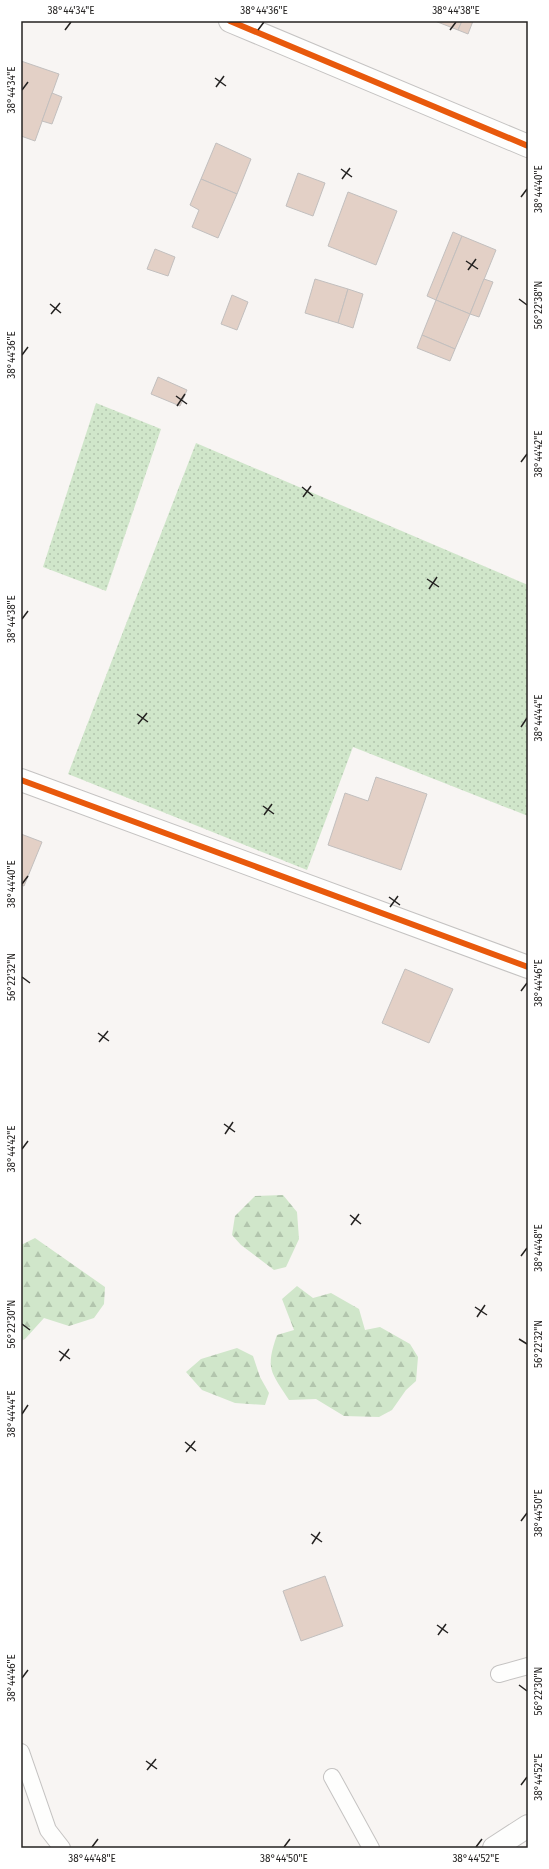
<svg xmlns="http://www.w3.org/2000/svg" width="549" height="1869" viewBox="0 0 549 1869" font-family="'Fira Sans',sans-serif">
  <defs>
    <pattern id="grass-dots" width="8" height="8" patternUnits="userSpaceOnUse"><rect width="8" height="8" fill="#d0e6ca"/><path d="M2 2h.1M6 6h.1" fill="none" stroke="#b2c5ad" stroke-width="1.8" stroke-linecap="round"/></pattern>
    <pattern id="forest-firs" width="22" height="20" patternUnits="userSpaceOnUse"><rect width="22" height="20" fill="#d0e6ca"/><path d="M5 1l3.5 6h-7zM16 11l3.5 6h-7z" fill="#b2c5ad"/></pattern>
  </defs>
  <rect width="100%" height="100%" fill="#f8f5f3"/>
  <g fill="url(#grass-dots)">
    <polygon points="96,403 161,429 106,591 43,567"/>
    <polygon points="196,443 528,585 528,816 353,747 307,870 68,774"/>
  </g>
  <g fill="url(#forest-firs)">
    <polygon points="283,1195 297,1212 299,1239 286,1267 274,1270 241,1245 232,1235 235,1216 255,1196"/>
    <polygon points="35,1238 105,1287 104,1304 94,1318 69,1326 44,1318 25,1339 21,1341 21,1245"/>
    <path d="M297 1286 313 1298 331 1293 359 1309 365 1330 380 1327 410 1344 418 1357 416 1381 406 1390 392 1410 379 1417 344 1416 316 1399 289 1400C271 1372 265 1369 277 1335L294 1330 282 1299Z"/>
    <polygon points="237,1348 253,1356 260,1377 269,1393 265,1405 235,1403 202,1390 186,1372 201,1359"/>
  </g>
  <g fill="#e3d0c6" stroke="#c2bfbe">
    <polygon points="435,21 462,21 458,30"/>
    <polygon points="462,21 473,21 468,34 458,30"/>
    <polygon points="21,61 59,74 35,141 21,136"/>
    <polygon points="52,93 62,97 52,124 42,121"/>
    <polygon points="216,143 251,159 237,194 201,179"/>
    <polygon points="298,173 325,183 313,216 286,206"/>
    <polygon points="201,179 237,194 218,238 192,227 199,210 190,205"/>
    <polygon points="348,192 397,211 376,265 328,246"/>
    <polygon points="453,232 462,236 436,300 427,296"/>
    <polygon points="462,236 496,250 470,314 436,300"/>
    <polygon points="155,249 175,257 168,276 147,269"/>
    <polygon points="315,279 348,289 338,323 305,313"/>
    <polygon points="484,279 493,282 479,317 470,314"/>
    <polygon points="348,289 363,294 353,328 338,323"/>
    <polygon points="232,295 248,302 237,330 221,324"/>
    <polygon points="436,300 470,314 455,349 422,335"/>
    <polygon points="422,335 455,349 450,361 417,348"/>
    <polygon points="158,377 187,390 180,406 151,394"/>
    <polygon points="376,777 427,794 401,870 328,845 345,793 368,801"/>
    <polygon points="21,834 42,842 24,886 21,885"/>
    <polygon points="405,969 453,989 429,1043 382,1023"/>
    <polygon points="325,1576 343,1626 301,1641 283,1591"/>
  </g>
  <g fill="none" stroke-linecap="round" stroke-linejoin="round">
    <g stroke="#c5c3c2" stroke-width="18">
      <g id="service">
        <polyline points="499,1674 528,1666"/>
        <polyline points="21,1752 48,1830 62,1848"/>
        <polyline points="332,1777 371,1848"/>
      </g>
    </g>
    <g stroke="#c5c3c2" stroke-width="24">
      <g id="minor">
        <polyline points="230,21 528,146"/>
        <polyline points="21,780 528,967"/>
      </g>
    </g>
    <g stroke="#c5c3c2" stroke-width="24">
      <polyline id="tertiary" points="494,1848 528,1826"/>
    </g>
    <use href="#service" stroke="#fefefd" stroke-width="16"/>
    <use href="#minor" stroke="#fefefd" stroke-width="22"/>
    <use href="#tertiary" stroke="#fefefd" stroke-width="22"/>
    <g stroke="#fff" stroke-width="8">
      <g id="cycleway">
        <polyline points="230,21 528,146"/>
        <polyline points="21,780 528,967"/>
      </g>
    </g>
    <use href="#cycleway" stroke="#e8590c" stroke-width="6"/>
  </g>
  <path fill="none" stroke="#242221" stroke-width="1.5" d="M65 30 71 22M258 30 264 22M450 30 456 22M215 78 226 86M216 87 224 76M22 90 28 82M341 169 352 177M342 179 350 168M521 197 527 189M466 261 478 269M468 270 476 259M519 299 527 305M50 304 61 313M51 314 60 303M22 355 28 347M176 396 187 404M177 406 185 394M521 462 527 454M302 487 313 496M303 497 311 486M427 579 439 587M429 589 437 577M22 619 28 611M137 714 148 722M138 724 147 713M521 727 527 718M263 806 274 814M264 815 272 804M22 884 28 876M389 897 400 905M390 907 398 896M22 977 30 983M521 991 527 983M98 1033 109 1041M99 1042 108 1031M224 1124 235 1132M225 1134 233 1122M22 1149 28 1141M350 1215 361 1224M351 1225 359 1214M521 1256 527 1248M475 1307 487 1315M477 1317 485 1305M22 1324 30 1330M519 1339 527 1344M59 1351 70 1359M60 1361 69 1349M22 1414 28 1405M185 1442 196 1451M186 1452 195 1441M521 1521 527 1513M311 1534 322 1542M312 1544 320 1532M437 1625 448 1633M438 1635 446 1624M22 1678 28 1670M519 1685 527 1691M146 1761 157 1769M147 1770 156 1759M521 1785 527 1777M92 1847 98 1839M284 1847 290 1839M476 1847 482 1839"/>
  <rect width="549" height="1869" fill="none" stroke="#ffffff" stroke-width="44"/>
  <rect x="22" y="22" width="505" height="1825" fill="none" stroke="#242221" stroke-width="1.5"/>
  <g font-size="10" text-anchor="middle" fill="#242221">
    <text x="71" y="14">38°44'34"E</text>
    <text x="264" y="14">38°44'36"E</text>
    <text x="456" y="14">38°44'38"E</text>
    <text transform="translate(11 90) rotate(-90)" y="4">38°44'34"E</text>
    <text transform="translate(538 189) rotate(-90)" y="4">38°44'40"E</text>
    <text transform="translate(538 305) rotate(-90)" y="4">56°22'38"N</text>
    <text transform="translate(11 355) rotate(-90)" y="4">38°44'36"E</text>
    <text transform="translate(538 454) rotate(-90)" y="4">38°44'42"E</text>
    <text transform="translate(11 619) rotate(-90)" y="4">38°44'38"E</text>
    <text transform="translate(538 718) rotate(-90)" y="4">38°44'44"E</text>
    <text transform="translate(11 884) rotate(-90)" y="4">38°44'40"E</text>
    <text transform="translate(11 977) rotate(-90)" y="4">56°22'32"N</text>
    <text transform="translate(538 983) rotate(-90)" y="4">38°44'46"E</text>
    <text transform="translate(11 1149) rotate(-90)" y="4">38°44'42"E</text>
    <text transform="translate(538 1248) rotate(-90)" y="4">38°44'48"E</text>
    <text transform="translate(11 1324) rotate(-90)" y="4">56°22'30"N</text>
    <text transform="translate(538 1344) rotate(-90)" y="4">56°22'32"N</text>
    <text transform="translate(11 1414) rotate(-90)" y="4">38°44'44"E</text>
    <text transform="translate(538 1513) rotate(-90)" y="4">38°44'50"E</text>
    <text transform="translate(11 1678) rotate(-90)" y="4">38°44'46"E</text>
    <text transform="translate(538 1691) rotate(-90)" y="4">56°22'30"N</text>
    <text transform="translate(538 1777) rotate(-90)" y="4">38°44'52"E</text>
    <text x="92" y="1862">38°44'48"E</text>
    <text x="284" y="1862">38°44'50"E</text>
    <text x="476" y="1862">38°44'52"E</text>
  </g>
</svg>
